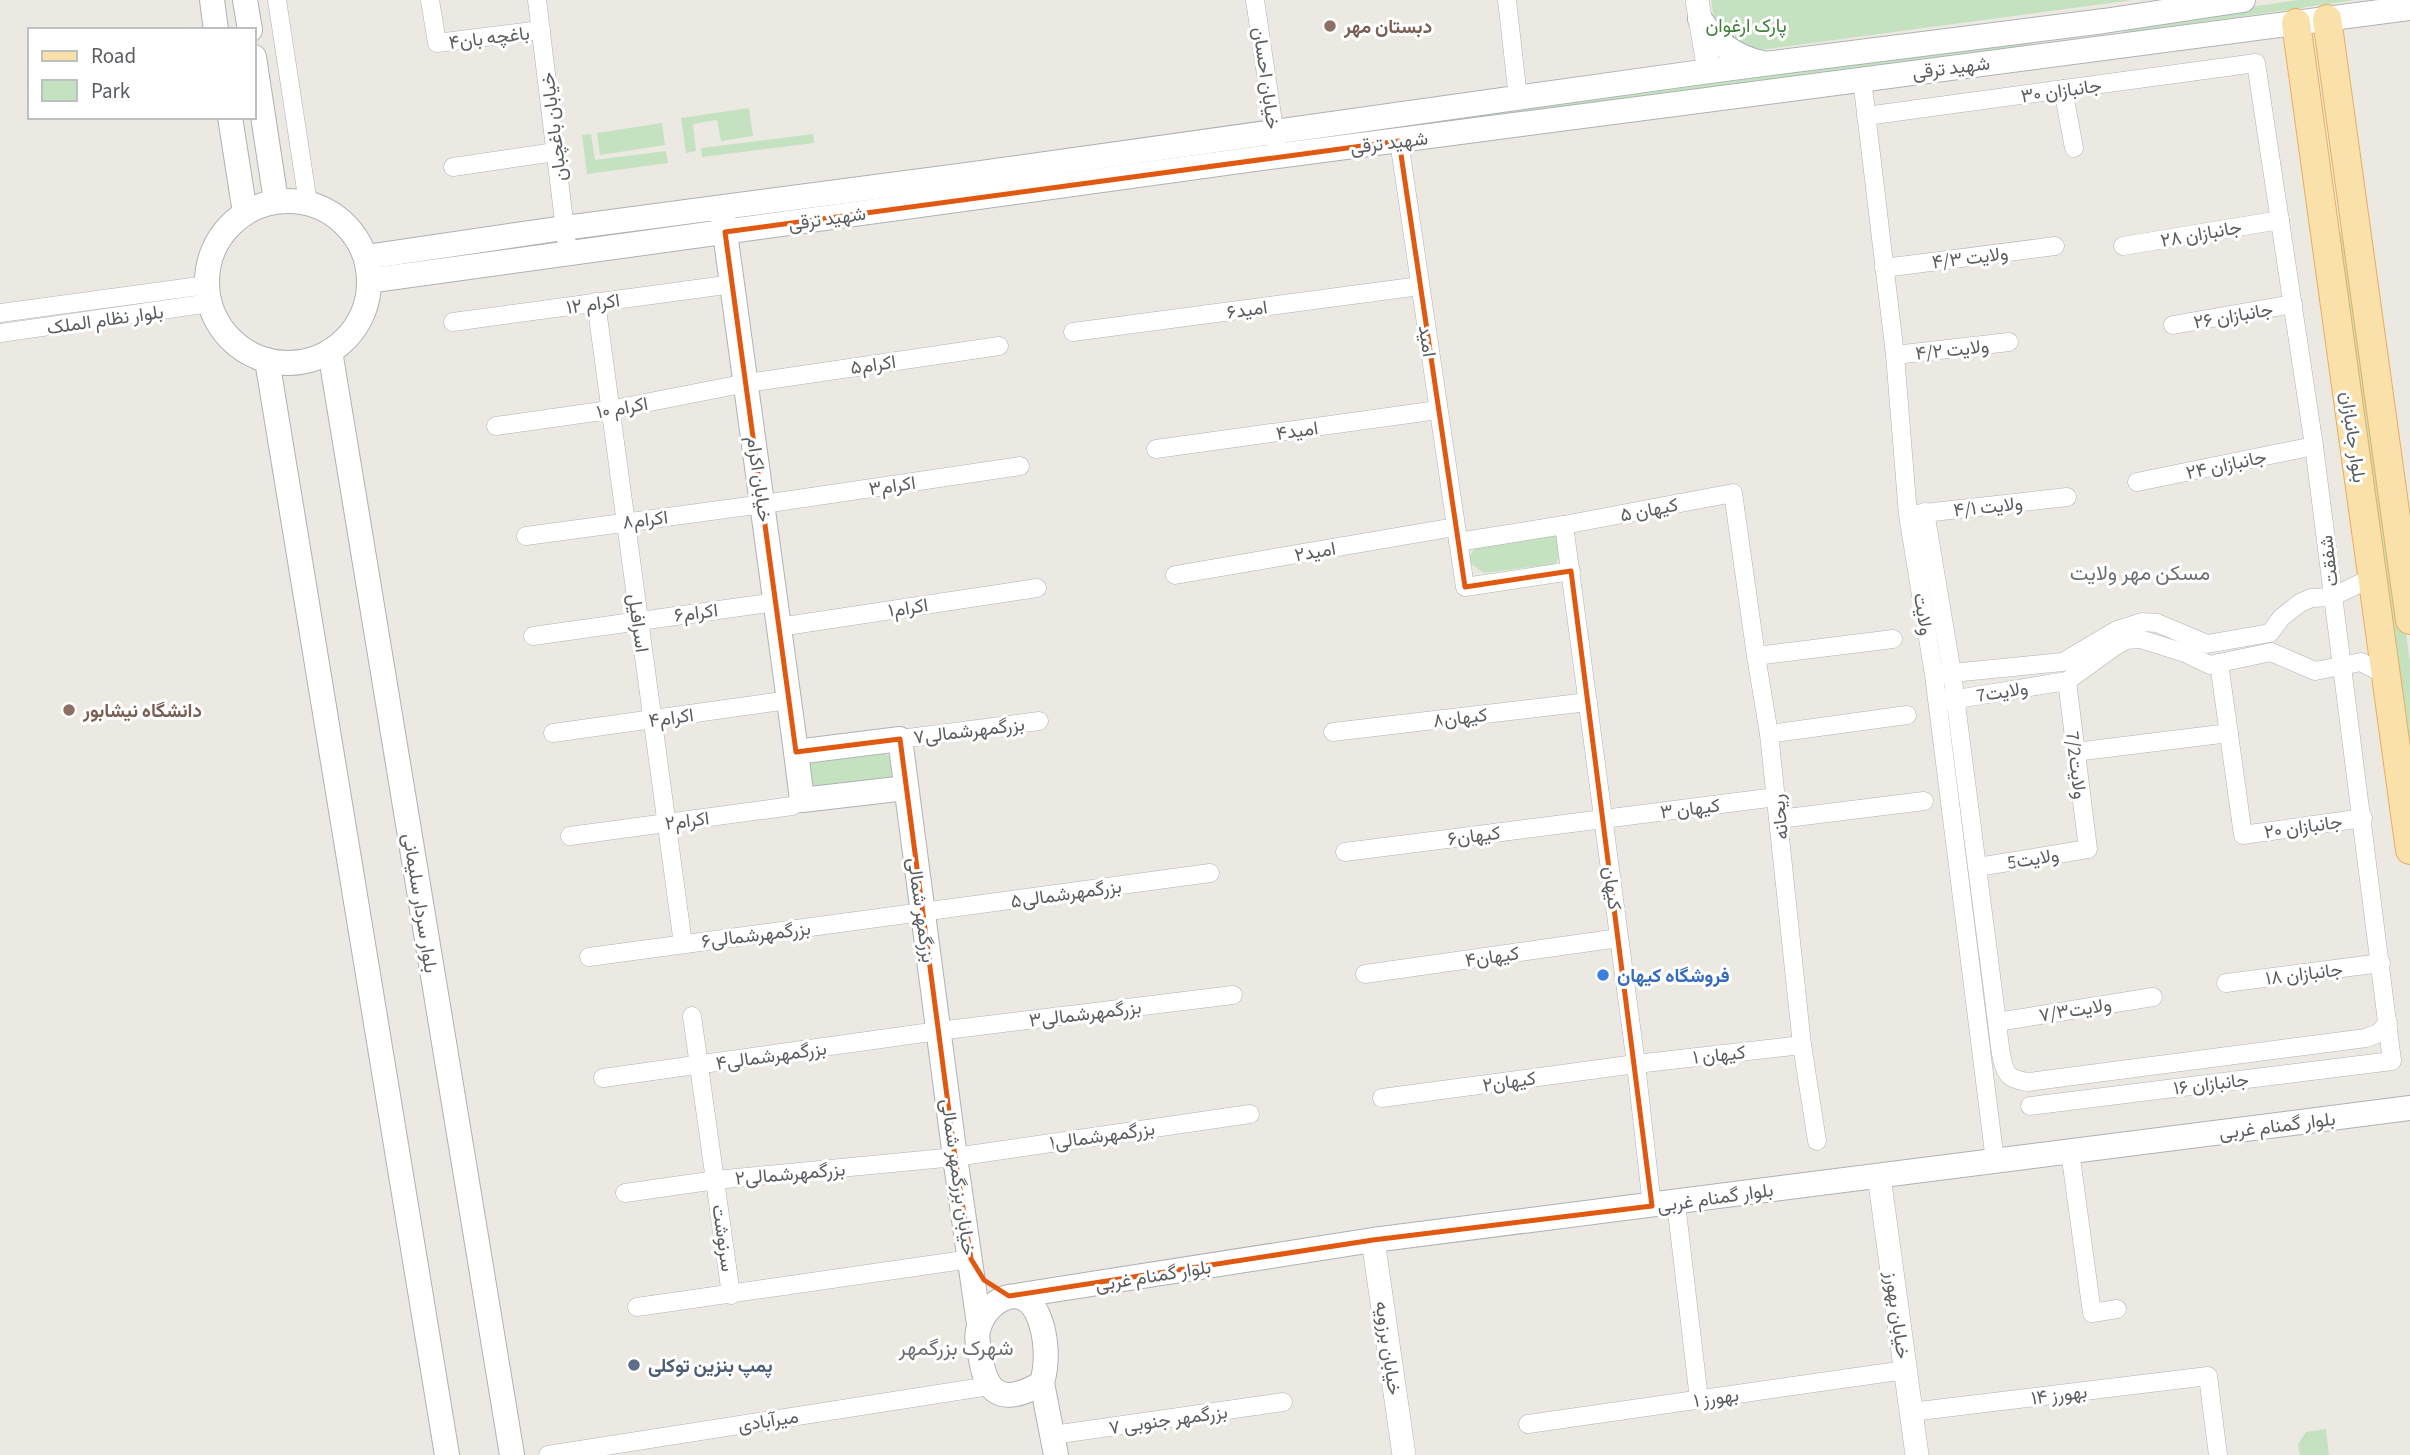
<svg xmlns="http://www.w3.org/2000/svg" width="2410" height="1455" viewBox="0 0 2410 1455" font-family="'Source Sans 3',Vazirmatn,sans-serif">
  <rect width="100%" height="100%" fill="#ece8e2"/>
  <g fill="#c4e2bf">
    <polygon points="1711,0 2133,0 1745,52 1715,26"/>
    <polygon points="2298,0 2356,0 2134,32 2125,33 2123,31 2174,23 2186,16"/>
    <polygon points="2086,31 2010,49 1304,149 1298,139"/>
    <polygon points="749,108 753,136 721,141 717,120 693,124 696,151 686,153 681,118"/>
    <polygon points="662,123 665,145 600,155 597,133"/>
    <polygon points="591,134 595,160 666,151 668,163 587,174 582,135"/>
    <polygon points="813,134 814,143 702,157 701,148"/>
    <polygon points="2343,231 2355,264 2410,662 2410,761 2337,235"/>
    <polygon points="1549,534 1558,536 1562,557 1554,564 1484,573 1471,564 1469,557 1477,545"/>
    <polygon points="880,753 891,756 894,777 813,790 804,768 810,763"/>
    <polygon points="2326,1429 2329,1455 2300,1455 2298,1444 2306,1432"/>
  </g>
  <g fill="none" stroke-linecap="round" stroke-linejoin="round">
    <g stroke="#afb3b6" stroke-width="19">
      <g id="minor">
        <polyline points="277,0 308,203"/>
        <polyline points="430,0 437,43 541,30"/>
        <polyline points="537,0 568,254"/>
        <polyline points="1255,0 1276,142"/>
        <polyline points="1507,0 1518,98"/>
        <polyline points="1862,79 1895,355 1908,515 1934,675 1995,1161"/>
        <polyline points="2063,89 2074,148"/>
        <polyline points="1866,116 2256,63 2314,446 2392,1061 2030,1106"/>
        <polyline points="1399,141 1465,587 1571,571"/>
        <polyline points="453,167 555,152"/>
        <polyline points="2123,246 2280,220"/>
        <polyline points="1884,268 2055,246"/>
        <polyline points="596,302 683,944"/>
        <polyline points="0,313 207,285"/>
        <polyline points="453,322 733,284"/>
        <polyline points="2173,325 2293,304"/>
        <polyline points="1073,332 1420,286"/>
        <polyline points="0,333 210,303"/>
        <polyline points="1895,355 2009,342"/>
        <polyline points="496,426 609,410 747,383 999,346"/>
        <polyline points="1156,449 1438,410"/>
        <polyline points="2137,482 2314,446"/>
        <path d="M1925 512 1952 673 1997 1022C1999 1035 2000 1070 2011 1077 2016 1080 2022 1081 2028 1082L2366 1038 2379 1033 2388 1022"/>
        <polyline points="1915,514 2067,497"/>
        <polyline points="1564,525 1733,493 1756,656 1769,734 1802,1045 1817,1141"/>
        <polyline points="526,536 764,504 1020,466"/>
        <polyline points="1458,542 1564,525 1636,1064 1652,1206"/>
        <polyline points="1175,575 1455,527"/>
        <polyline points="779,627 1037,588"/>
        <polyline points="533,636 776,602"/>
        <polyline points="1756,656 1893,639"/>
        <polyline points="2219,663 2243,835 2363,818"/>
        <polyline points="1942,674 2063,662 2117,630 2142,622 2157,623 2207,644 2270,633 2281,618 2300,603 2311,598 2332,597 2373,577"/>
        <polyline points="1945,701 2067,681 2114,647 2126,640 2140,639 2185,653 2210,665 2271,652 2315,671 2361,662 2384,674"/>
        <polyline points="1333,732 1588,702"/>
        <polyline points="553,733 789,700"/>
        <polyline points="1769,734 1907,715"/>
        <polyline points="900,739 1039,721"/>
        <polyline points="2075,752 2229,733"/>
        <polyline points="1779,819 1924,801"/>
        <polyline points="570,836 792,806 802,800"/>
        <polyline points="1345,852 1776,797"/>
        <polyline points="1978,867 2088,849 2067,681"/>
        <polyline points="589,957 1210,873"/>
        <polyline points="1365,974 1619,938"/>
        <polyline points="2226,983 2381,963"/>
        <polyline points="692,1016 731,1295"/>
        <polyline points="1997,1022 2153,997"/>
        <polyline points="603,1078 938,1031 1233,995"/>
        <polyline points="1382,1098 1636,1064 1802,1045"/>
        <polyline points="2070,1151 2092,1313 2117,1309"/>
        <polyline points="625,1193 716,1180 955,1157 1250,1114"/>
        <polyline points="1676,1203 1699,1399"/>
        <polyline points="637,1307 971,1259"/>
        <polyline points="1911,1412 2208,1376 2218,1455"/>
        <polyline points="1528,1424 1905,1370"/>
        <polyline points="1053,1435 1283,1402"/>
        <polyline points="548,1455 989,1386"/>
      </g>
    </g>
    <g stroke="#afb3b6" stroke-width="24">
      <g id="tertiary">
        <polyline points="1697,0 1709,71"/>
        <polyline points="1879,1176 1917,1455"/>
        <polyline points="1373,1240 1404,1455"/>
      </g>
    </g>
    <g stroke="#aeb2b6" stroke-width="26">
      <g id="secondary">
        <polyline points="212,0 216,30"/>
        <polyline points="245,0 250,30"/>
        <path d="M1700 19C1715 43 1735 57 1762 63"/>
        <polyline points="254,57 276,201"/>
        <polyline points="230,117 245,213"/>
        <circle cx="288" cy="282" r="81"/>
        <polyline points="723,218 796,752"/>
        <polyline points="366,257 564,228 967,175 1709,71 2104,21 2243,0"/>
        <polyline points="370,283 374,280 1277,156 2410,8"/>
        <polyline points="330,351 512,1455"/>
        <polyline points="267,360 447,1455"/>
        <polyline points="906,788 802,800 796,752 900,739 955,1157 979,1324"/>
        <polyline points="1021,1295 1373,1240 2410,1108"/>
        <path d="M1042 1383C1010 1402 987 1401 981 1359 979 1349 975 1337 979 1327 987 1300 1022 1281 1037 1313 1047 1334 1048 1362 1042 1383L1056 1455"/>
      </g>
    </g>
    <g stroke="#e7ae5f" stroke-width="30">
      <g id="primary">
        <polyline points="2327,19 2410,620"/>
        <polyline points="2296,23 2410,850"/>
      </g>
    </g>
    <use href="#minor" stroke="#fff" stroke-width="18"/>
    <use href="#tertiary" stroke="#fff" stroke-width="23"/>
    <use href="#secondary" stroke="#fff" stroke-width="24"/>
    <use href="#primary" stroke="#f9e1a9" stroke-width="28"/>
  </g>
  <path fill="none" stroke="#e15910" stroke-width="5" stroke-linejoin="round" d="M1399 141 1465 587 1571 571 1652 1206 1373 1240 1009 1296 984 1280 971 1259 955 1157 900 739 796 752 725 232Z"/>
  <g fill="#8d6e63" stroke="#fff" stroke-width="2.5">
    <circle cx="1330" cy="26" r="7"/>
    <circle cx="69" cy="710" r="7"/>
  </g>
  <circle fill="#3f7fe0" stroke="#fff" stroke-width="2.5" cx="1603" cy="975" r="7"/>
  <circle fill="#5c6f8a" stroke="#fff" stroke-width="2.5" cx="634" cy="1365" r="7"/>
  <g text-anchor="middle" stroke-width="6" stroke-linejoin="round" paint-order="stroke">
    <g font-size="19" fill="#40813a" stroke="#fff">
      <text x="1746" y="32">پارک ارغوان</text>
    </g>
    <g font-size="19" font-weight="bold" fill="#785e54" stroke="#fff" text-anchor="start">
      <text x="1344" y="33">دبستان مهر</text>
      <text x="83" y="717">دانشگاه نیشابور</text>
    </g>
    <g font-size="19" fill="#5a5e61" stroke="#fff">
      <text transform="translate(489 37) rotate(-7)" y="7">باغچه بان۴</text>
      <text transform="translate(1951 67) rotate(-7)" y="7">شهید ترقی</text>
      <text transform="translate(1267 78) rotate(82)" y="7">خیابان احسان</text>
      <text transform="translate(2061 90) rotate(-8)" y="7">جانبازان ۳۰</text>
      <text transform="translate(553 127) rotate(-97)" y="7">خیابان باغچبان</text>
      <text transform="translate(1389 142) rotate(-7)" y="7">شهید ترقی</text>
      <text transform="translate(827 218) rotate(-8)" y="7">شهید ترقی</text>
      <text transform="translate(2201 233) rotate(-10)" y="7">جانبازان ۲۸</text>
      <text transform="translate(1970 257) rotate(-7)" y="7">ولایت ۴/۳</text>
      <text transform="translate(593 303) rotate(-8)" y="7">اکرام ۱۲</text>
      <text transform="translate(1247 309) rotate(-8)" y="7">امید۶</text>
      <text transform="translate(2233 315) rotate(-10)" y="7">جانبازان ۲۶</text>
      <text transform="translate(105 319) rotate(-8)" y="7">بلوار نظام الملک</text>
      <text transform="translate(1428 341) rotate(82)" y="7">امید</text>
      <text transform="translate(1952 349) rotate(-6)" y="7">ولایت ۴/۲</text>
      <text transform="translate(873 364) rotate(-8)" y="7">اکرام۵</text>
      <text transform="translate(622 407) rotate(-10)" y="7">اکرام ۱۰</text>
      <text transform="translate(1297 430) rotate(-8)" y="7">امید۴</text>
      <text transform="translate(2354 437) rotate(82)" y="7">بلوار جانبازان</text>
      <text transform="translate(2226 464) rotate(-12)" y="7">جانبازان ۲۴</text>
      <text transform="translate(760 479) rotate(82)" y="7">خیابان اکرام</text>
      <text transform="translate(892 485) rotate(-8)" y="7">اکرام۳</text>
      <text transform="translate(1988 506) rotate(-6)" y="7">ولایت ۴/۱</text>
      <text transform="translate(1649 509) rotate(-11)" y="7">کیهان ۵</text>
      <text transform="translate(645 519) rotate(-7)" y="7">اکرام۸</text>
      <text transform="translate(1315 551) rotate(-10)" y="7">امید۲</text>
      <text transform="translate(2328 561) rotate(-97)" y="7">شفقت</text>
      <text transform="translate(908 607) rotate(-9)" y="7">اکرام۱</text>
      <text transform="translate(696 612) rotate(-7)" y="7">اکرام۶</text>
      <text transform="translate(1924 614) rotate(81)" y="7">ولایت</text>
      <text transform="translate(639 623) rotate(82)" y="7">اسرافیل</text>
      <text transform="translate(2002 691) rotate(-9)" y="7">ولایت7</text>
      <text transform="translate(671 717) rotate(-8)" y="7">اکرام۴</text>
      <text transform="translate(1460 717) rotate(-7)" y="7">کیهان۸</text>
      <text transform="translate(969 730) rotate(-7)" y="7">بزرگمهرشمالی۷</text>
      <text transform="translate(2077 765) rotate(83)" y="7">ولایت7/2</text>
      <text transform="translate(1690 808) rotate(-7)" y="7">کیهان ۳</text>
      <text transform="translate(1779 817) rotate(-96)" y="7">ریحانه</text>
      <text transform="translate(687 820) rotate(-7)" y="7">اکرام۲</text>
      <text transform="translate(2303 826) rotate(-8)" y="7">جانبازان ۲۰</text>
      <text transform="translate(1474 835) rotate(-7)" y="7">کیهان۶</text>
      <text transform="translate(2033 858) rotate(-9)" y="7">ولایت5</text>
      <text transform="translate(1613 888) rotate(83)" y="7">کیهان</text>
      <text transform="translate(1066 893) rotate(-8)" y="7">بزرگمهرشمالی۵</text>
      <text transform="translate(421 903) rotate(81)" y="7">بلوار سردار سلیمانی</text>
      <text transform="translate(922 910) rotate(82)" y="7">بزرگمهر شمالی</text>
      <text transform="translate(756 934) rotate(-7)" y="7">بزرگمهرشمالی۶</text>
      <text transform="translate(1492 956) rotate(-8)" y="7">کیهان۴</text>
      <text transform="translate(2304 973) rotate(-7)" y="7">جانبازان ۱۸</text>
      <text transform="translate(2075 1009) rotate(-9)" y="7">ولایت۷/۳</text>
      <text transform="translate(1085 1013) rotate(-7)" y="7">بزرگمهرشمالی۳</text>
      <text transform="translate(1719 1054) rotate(-6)" y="7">کیهان ۱</text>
      <text transform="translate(771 1055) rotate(-8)" y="7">بزرگمهرشمالی۴</text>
      <text transform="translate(1509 1081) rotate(-8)" y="7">کیهان۲</text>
      <text transform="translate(2211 1083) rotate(-7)" y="7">جانبازان ۱۶</text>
      <text transform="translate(2277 1125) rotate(-7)" y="7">بلوار گمنام غربی</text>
      <text transform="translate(1102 1135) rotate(-8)" y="7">بزرگمهرشمالی۱</text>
      <text transform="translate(790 1173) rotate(-5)" y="7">بزرگمهرشمالی۲</text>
      <text transform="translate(959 1177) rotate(82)" y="7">خیابان بزرگمهر شمالی</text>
      <text transform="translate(1715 1197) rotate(-8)" y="7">بلوار گمنام غربی</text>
      <text transform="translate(724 1238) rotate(82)" y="7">سرنوشت</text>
      <text transform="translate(1153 1275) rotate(-9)" y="7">بلوار گمنام غربی</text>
      <text transform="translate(1898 1315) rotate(82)" y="7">خیابان بهورز</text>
      <text transform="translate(1389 1348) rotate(82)" y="7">خیابان برزویه</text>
      <text transform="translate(2059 1394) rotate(-7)" y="7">بهورز ۱۴</text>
      <text transform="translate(1716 1397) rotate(-8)" y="7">بهورز ۱</text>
      <text transform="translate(1168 1419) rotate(-8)" y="7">بزرگمهر جنوبی ۷</text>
      <text transform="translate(768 1420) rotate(-9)" y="7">میرآبادی</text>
    </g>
    <g font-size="19" font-weight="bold" fill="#366cbe" stroke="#fff" text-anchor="start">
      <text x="1617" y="982">فروشگاه کیهان</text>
    </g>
    <g font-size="19" font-weight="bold" fill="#4e5e75" stroke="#fff" text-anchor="start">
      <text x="648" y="1372">پمپ بنزین توکلی</text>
    </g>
    <g font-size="21" fill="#6b7073" stroke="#fff">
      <text x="2140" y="580">مسکن مهر ولایت</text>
      <text x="956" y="1355">شهرک بزرگمهر</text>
    </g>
  </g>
  <rect x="28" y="28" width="228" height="91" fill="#ffffff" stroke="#bdbfc0" stroke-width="2"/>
  <rect x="42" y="51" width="35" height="10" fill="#f9e1a9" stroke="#bdbfc0" stroke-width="2"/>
  <text x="91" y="63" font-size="21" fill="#5a5e61">Road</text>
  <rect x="42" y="80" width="35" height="21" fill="#c4e2bf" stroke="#bdbfc0" stroke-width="2"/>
  <text x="91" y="98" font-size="21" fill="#5a5e61">Park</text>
</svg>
